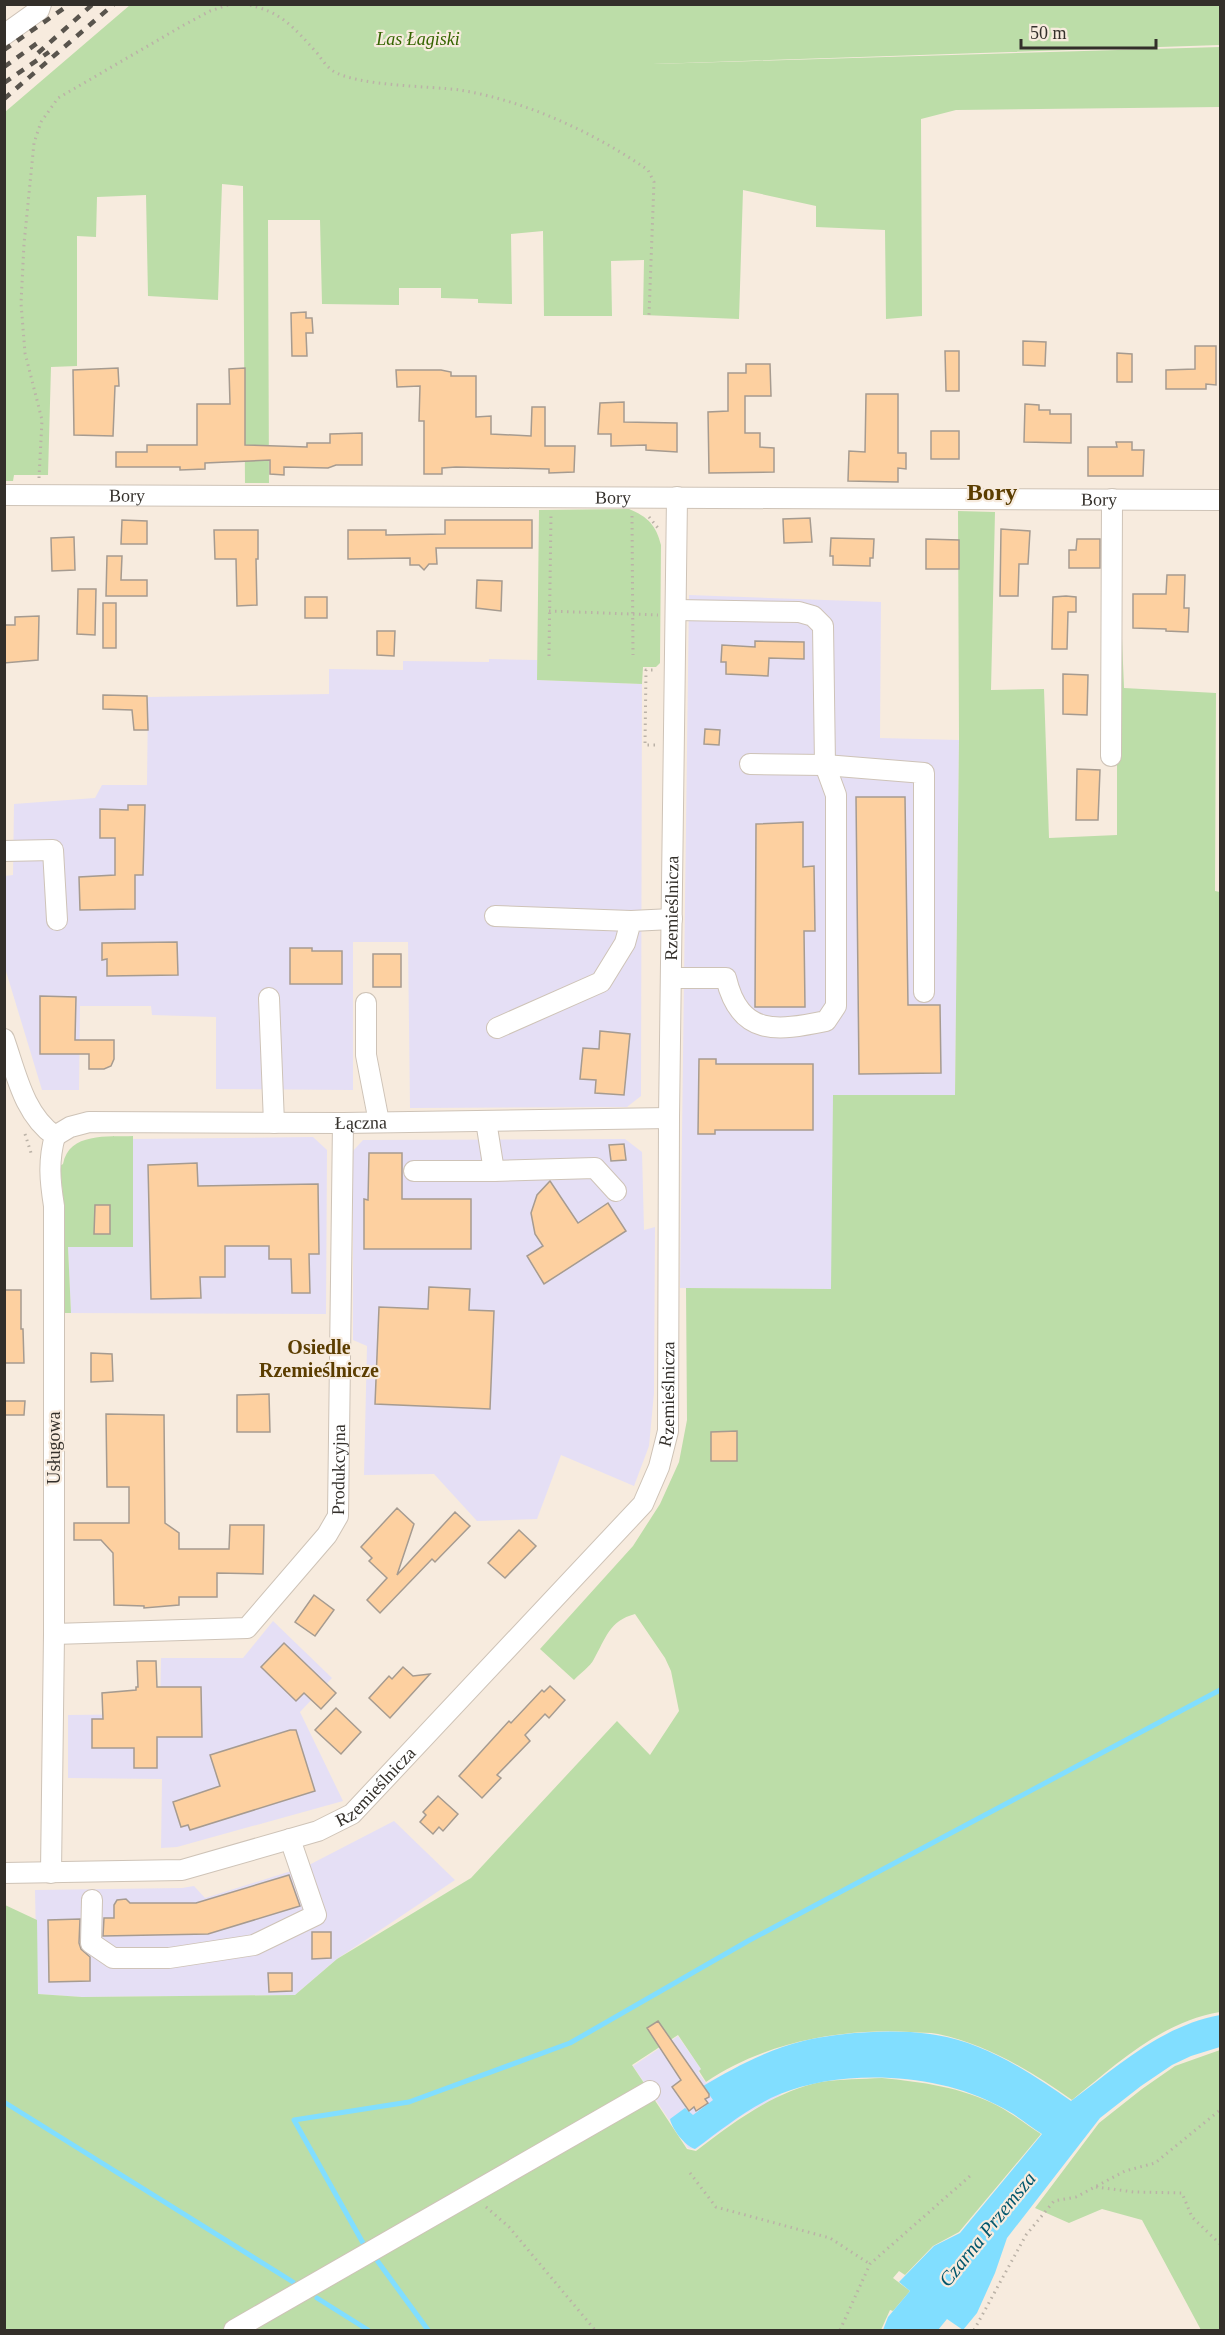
<svg xmlns="http://www.w3.org/2000/svg" width="1225" height="2335" viewBox="0 0 1225 2335" font-family="'Times New Roman',serif">
  <rect width="100%" height="100%" fill="#f7ebde"/>
  <g fill="#e5dff5">
    <polygon points="689,595 881,602 880,738 959,740 955,1096 833,1095 832,1289 680,1288"/>
    <polygon points="489,659 537,660 537,680 642,684 641,1096 627,1107 410,1108 408,942 353,942 353,1090 216,1089 216,1017 152,1015 151,1006 80,1006 79,1090 42,1090 5,968 5,876 13,875 14,804 95,798 102,785 147,785 148,697 329,694 329,669 403,670 403,661 489,662"/>
    <polygon points="313,1137 327,1150 326,1314 71,1313 68,1247 133,1247 133,1139"/>
    <polygon points="625,1139 642,1152 644,1230 655,1227 654,1393 649,1446 634,1486 561,1455 537,1519 477,1521 434,1474 364,1475 367,1346 353,1340 353,1151 363,1140"/>
    <polygon points="273,1621 332,1678 300,1712 343,1801 177,1847 161,1848 162,1779 68,1778 68,1715 160,1714 161,1658 243,1658"/>
    <polygon points="394,1821 455,1880 337,1959 295,1995 82,1997 37,1994 35,1890 182,1888 194,1886 205,1898 307,1866"/>
    <polygon points="678,2036 701,2069 698,2072 706,2083 759,2057 781,2095 743,2115 696,2149 688,2148 633,2066"/>
  </g>
  <g fill="#bcdda8">
    <polygon points="130,5 1220,5 1220,45 653,64 1220,47 1220,107 956,110 921,119 922,316 886,319 885,230 816,227 816,206 743,190 739,319 643,315 644,260 611,261 612,316 544,316 543,231 511,234 512,304 478,303 478,299 441,298 441,288 399,288 399,305 322,304 320,220 268,220 269,483 245,483 243,186 222,184 218,300 148,296 146,195 97,197 96,237 77,236 77,366 51,367 48,475 14,475 13,481 5,481 5,112"/>
    <path d="M629 509C648 517 656 525 661 545L660 663 656 667H643L642 684 537 680 539 510Z"/>
    <path d="M958 511 995 512 991 690 1044 689 1049 838 1117 835V514L1124 688 1216 693 1215 891 1220 892V2012C1161 2022 1118 2063 1072 2100 1031 2071 988 2045 938 2034 929 2032 920 2033 911 2032 841 2028 765 2042 706 2082L699 2071 701 2069 678 2035 632 2065 646 2086 222 2330H5V1905L37 1920 38 1994 82 1997 295 1995 337 1959 471 1878 617 1721 650 1755 679 1711 671 1671 665 1658 635 1614C609 1621 606 1638 594 1659 590 1667 580 1673 574 1680L540 1649 633 1546 660 1504 679 1462 687 1420 686 1288 831 1289 833 1095H955L959 740Z"/>
    <path d="M133 1136V1247H68L71 1313H64V1205L60 1166 63 1164C69 1132 108 1137 133 1136Z"/>
    <polygon points="1220,2050 1220,2330 1201,2330 1142,2220 1102,2209 1069,2223 1035,2208 1099,2123 1142,2089 1175,2066"/>
    <path d="M882 2078C921 2082 962 2087 998 2106 1013 2114 1027 2125 1041 2134L959 2232 933 2246 905 2275 899 2271 893 2278 910 2291 893 2311 890 2310 881 2330H247L652 2096 687 2149 696 2151C734 2122 773 2092 821 2082 841 2079 862 2079 882 2078Z"/>
  </g>
  <path fill="#81deff" d="M1220 2015V2047L1191 2056 1172 2065 1141 2086 1100 2118 1007 2238 995 2273 977 2313 963 2330 947 2319 938 2330H883L888 2317 910 2291 899 2282 934 2246 960 2233 1042 2134C1028 2125 1014 2113 999 2106 939 2073 843 2068 780 2094 749 2107 722 2129 695 2149 685 2146 672 2129 670 2119L685 2108 693 2115 713 2100 703 2086C733 2068 769 2049 803 2041 842 2032 897 2028 936 2035 986 2043 1031 2073 1071 2101 1118 2066 1161 2026 1220 2015Z"/>
  <g fill="none" stroke-linecap="round" stroke-linejoin="round">
    <g stroke="#81deff" stroke-width="5">
      <polyline points="4,2102 293,2282"/>
      <polyline points="363,2243 294,2120 409,2102 570,2043 748,1941 1220,1690"/>
      <polyline points="376,2259 428,2330"/>
      <polyline points="317,2298 368,2330"/>
    </g>
  </g>
  <g fill="#fdd0a0" stroke="#a69b90" stroke-width="1.5">
    <polygon points="306,312 306,318 312,318 313,333 306,333 307,356 292,356 291,313"/>
    <polygon points="1023,341 1046,342 1045,366 1023,365"/>
    <polygon points="1195,346 1216,346 1216,385 1206,384 1206,389 1166,389 1166,370 1195,369"/>
    <polygon points="945,351 959,351 959,391 946,391"/>
    <polygon points="1117,353 1132,354 1132,382 1117,382"/>
    <polygon points="746,364 770,364 771,396 745,396 745,433 760,433 760,447 774,448 774,472 709,473 708,412 728,411 728,373 746,373"/>
    <polygon points="118,368 119,386 115,386 113,436 74,435 73,370"/>
    <polygon points="245,368 245,445 307,447 307,443 330,443 330,434 362,433 362,465 336,465 328,468 284,467 284,475 270,474 270,460 205,463 205,469 180,470 180,467 116,467 116,452 147,452 147,445 197,445 197,404 230,404 229,369"/>
    <polygon points="396,370 441,370 451,372 451,376 476,376 476,417 491,416 491,434 531,436 532,407 545,407 545,446 575,446 574,472 549,473 549,469 456,467 442,468 442,474 424,474 424,421 419,421 420,386 397,387"/>
    <polygon points="866,394 898,394 898,453 906,453 906,469 898,468 898,482 848,481 849,451 865,452"/>
    <polygon points="624,402 624,422 677,423 677,452 646,450 646,445 611,446 611,434 598,434 600,403"/>
    <polygon points="1025,404 1039,405 1039,410 1050,410 1050,414 1071,414 1071,443 1024,442"/>
    <rect x="931" y="431" width="28" height="28"/>
    <polygon points="1116,442 1132,442 1132,450 1144,450 1143,476 1088,476 1088,447 1117,447"/>
    <polygon points="810,518 812,542 784,543 783,519"/>
    <polygon points="122,520 147,521 147,544 121,544"/>
    <polygon points="445,520 532,520 532,548 436,548 437,564 429,564 424,570 419,565 410,565 410,558 348,559 348,530 386,530 386,535 445,534"/>
    <polygon points="1001,529 1030,531 1028,564 1019,564 1018,596 1000,596"/>
    <polygon points="214,530 258,530 258,559 256,559 257,605 237,606 236,559 215,559"/>
    <polygon points="74,537 75,570 52,571 51,538"/>
    <polygon points="831,538 874,539 873,558 870,558 870,566 833,565 833,556 830,556"/>
    <polygon points="926,539 959,540 959,569 926,569"/>
    <polygon points="1077,539 1100,539 1100,568 1069,568 1069,550 1076,550"/>
    <polygon points="107,556 122,556 121,580 147,580 147,596 106,596"/>
    <polygon points="1167,575 1185,575 1184,608 1189,608 1188,632 1166,631 1166,629 1133,628 1133,594 1166,594"/>
    <polygon points="477,580 502,581 501,611 476,608"/>
    <polygon points="78,589 96,589 95,635 77,634"/>
    <polygon points="1066,596 1076,597 1076,612 1068,612 1067,649 1052,649 1053,597"/>
    <rect x="305" y="597" width="22" height="21"/>
    <rect x="103" y="603" width="13" height="45"/>
    <polygon points="39,616 38,660 4,663 4,625 15,625 15,617"/>
    <polygon points="377,631 395,631 394,656 377,655"/>
    <polygon points="755,641 804,642 804,659 769,658 768,676 726,674 726,662 721,662 722,645 755,647"/>
    <polygon points="1063,674 1088,675 1087,715 1063,714"/>
    <polygon points="103,695 147,696 148,730 134,730 132,710 103,709"/>
    <polygon points="705,729 720,730 719,745 704,744"/>
    <polygon points="1077,769 1100,770 1098,820 1076,820"/>
    <polygon points="856,797 905,797 908,1005 940,1005 941,1073 859,1074"/>
    <polygon points="128,805 145,805 143,875 135,875 135,909 80,910 79,877 115,875 115,838 100,838 100,809 128,810"/>
    <polygon points="803,822 803,867 814,866 815,931 804,931 805,1007 755,1007 756,824"/>
    <polygon points="177,942 178,975 107,976 107,959 102,960 102,943"/>
    <polygon points="290,948 312,948 312,951 342,951 342,984 290,984"/>
    <rect x="373" y="954" width="28" height="33"/>
    <polygon points="40,996 76,997 75,1040 114,1040 114,1059 111,1066 104,1069 89,1069 89,1054 40,1054"/>
    <polygon points="600,1031 630,1034 624,1095 595,1093 596,1080 580,1079 583,1048 599,1049"/>
    <polygon points="699,1059 716,1059 716,1064 813,1064 813,1130 715,1130 715,1134 698,1134"/>
    <polygon points="624,1144 626,1160 611,1161 609,1145"/>
    <polygon points="369,1153 402,1153 402,1199 471,1199 471,1249 364,1249 364,1199 368,1200"/>
    <polygon points="197,1163 198,1186 318,1184 319,1254 309,1254 310,1293 292,1293 291,1259 269,1259 269,1246 225,1246 225,1277 200,1277 201,1298 151,1299 148,1165"/>
    <polygon points="550,1181 578,1223 608,1203 626,1231 544,1284 527,1256 543,1246 535,1234 531,1213 537,1195"/>
    <polygon points="95,1205 110,1205 110,1234 94,1234"/>
    <polygon points="429,1287 470,1289 469,1310 494,1311 490,1409 375,1404 379,1307 428,1309"/>
    <polygon points="5,1290 21,1290 21,1329 23,1329 24,1363 4,1363"/>
    <polygon points="91,1353 112,1354 113,1381 91,1382"/>
    <polygon points="269,1394 270,1432 237,1432 237,1395"/>
    <polygon points="4,1401 25,1401 24,1415 4,1415"/>
    <polygon points="106,1414 164,1415 165,1523 179,1533 179,1549 229,1549 230,1525 264,1525 263,1574 217,1573 217,1597 179,1597 179,1605 144,1608 144,1606 114,1605 113,1553 101,1540 74,1540 74,1523 129,1523 129,1487 107,1487"/>
    <polygon points="737,1431 737,1461 711,1461 711,1432"/>
    <polygon points="397,1508 414,1524 397,1575 455,1512 470,1526 435,1562 432,1559 380,1613 367,1600 387,1578 369,1561 372,1558 361,1547"/>
    <polygon points="519,1530 536,1546 505,1578 488,1563"/>
    <polygon points="314,1595 334,1610 315,1636 295,1622"/>
    <polygon points="284,1643 336,1693 321,1709 304,1693 296,1701 261,1667"/>
    <polygon points="137,1661 156,1661 157,1687 201,1687 202,1737 157,1737 157,1768 134,1768 134,1748 92,1748 92,1719 103,1719 102,1693 136,1690 136,1687 138,1687"/>
    <polygon points="403,1667 413,1676 430,1674 390,1718 369,1698 389,1676 392,1679"/>
    <polygon points="550,1686 565,1700 549,1718 545,1714 525,1735 530,1741 497,1775 501,1778 482,1798 459,1776 509,1721 511,1723 542,1690 544,1692"/>
    <polygon points="336,1708 361,1732 341,1754 315,1730"/>
    <polygon points="290,1730 296,1730 315,1791 190,1830 188,1825 181,1827 173,1802 220,1786 210,1755"/>
    <polygon points="438,1796 458,1814 443,1831 439,1827 433,1834 420,1822 426,1815 423,1812"/>
    <polygon points="289,1875 300,1906 208,1934 103,1936 104,1918 114,1918 114,1905 117,1900 126,1899 130,1903 196,1903"/>
    <polygon points="80,1919 79,1943 81,1949 90,1957 90,1981 49,1982 48,1920"/>
    <polygon points="312,1932 331,1932 331,1958 312,1959"/>
    <polygon points="268,1973 292,1973 292,1991 269,1992"/>
    <polygon points="658,2021 709,2094 709,2097 705,2099 708,2103 696,2111 694,2107 689,2111 672,2087 681,2080 647,2028"/>
  </g>
  <g fill="none" stroke-linecap="round" stroke-linejoin="round">
    <g stroke="#cec3b7" stroke-width="22">
      <g id="minor">
        <polyline points="4,35 39,10 41,4"/>
        <path id="s1" d="M4 495 1220 500"/>
        <polyline points="1111,756 1112,499"/>
        <polyline points="750,764 825,765 924,773 924,992"/>
        <polyline points="4,851 53,850 57,920"/>
        <polyline points="495,916 631,921"/>
        <path d="M671 978H726C740 1037 777 1031 826 1021L836 1006V795L825 765 823 626 813 616 799 612 676 610"/>
        <polyline points="269,998 274,1123"/>
        <polyline points="366,1003 366,1055 379,1122"/>
        <polyline points="497,1028 601,982 625,943 631,921 672,919"/>
        <path d="M4 1039C16 1073 24 1115 55 1136 48 1161 50 1181 54 1206V1634L51 1873"/>
        <polyline points="486,1121 494,1171 595,1168 616,1191"/>
        <path id="s2" d="M55 1136 70 1127 89 1122 343 1123 669 1118"/>
        <polyline points="414,1171 494,1171"/>
        <path id="s3" d="M54 1634 247 1628 327 1535 338 1516 343 1123"/>
        <path id="s4" d="M4 1873 182 1870 318 1831 352 1814 643 1504 659 1467 668 1431 669 1118 677 497"/>
        <polyline points="92,1900 91,1943 113,1958 169,1958 254,1945 316,1915 290,1839"/>
        <polyline points="234,2330 650,2091"/>
      </g>
    </g>
    <g stroke="#bbb2a7" stroke-width="3" stroke-dasharray="1.5 4.5" stroke-linecap="butt">
      <path d="M244 4C282 11 293 27 318 54 322 60 327 67 333 71 357 86 429 86 460 90 526 101 593 132 648 170L654 182 649 315"/>
      <polyline points="39,478 42,420 25,353 21,303 24,244 34,143 41,122 58,98 184,25 210,11 231,4"/>
      <polyline points="632,516 633,655"/>
      <polyline points="649,517 658,528"/>
      <polyline points="549,611 658,615"/>
      <polyline points="549,656 551,514"/>
      <polyline points="655,745 645,745 646,670 657,670"/>
      <polyline points="25,1134 32,1156"/>
      <polyline points="690,2173 716,2207 830,2238 870,2264"/>
      <polyline points="1096,2187 1134,2192 1182,2193 1192,2217 1220,2244"/>
      <polyline points="486,2207 509,2227 595,2330"/>
      <polyline points="840,2330 870,2264 970,2176"/>
      <polyline points="974,2330 1026,2235 1054,2201 1076,2197 1125,2171 1155,2163 1220,2110"/>
    </g>
    <use href="#minor" stroke="#fff" stroke-width="20"/>
    <g stroke="#59544d" stroke-width="4.5" stroke-dasharray="8 8" stroke-linecap="butt">
      <polyline points="4,50 70,4"/>
      <polyline points="38,53 93,4"/>
      <polyline points="4,67 43,39"/>
      <polyline points="4,83 49,52"/>
      <polyline points="4,99 114,4"/>
    </g>
  </g>
  <g text-anchor="middle" stroke-width="4.5" stroke-linejoin="round" paint-order="stroke">
    <g font-size="18" font-style="italic" fill="#356400" stroke="#f7ebde">
      <text x="418" y="45">Las Łagiski</text>
    </g>
    <g font-size="18" fill="#332f2a" stroke="#f7ebde">
      <text dy="6" stroke="none"><textPath href="#s1" startOffset="123">Bory</textPath></text>
      <text dy="6" stroke="none"><textPath href="#s1" startOffset="609">Bory</textPath></text>
      <text dy="6" stroke="none"><textPath href="#s1" startOffset="1095">Bory</textPath></text>
      <text dy="6" stroke="none"><textPath href="#s4" startOffset="1383">Rzemieślnicza</textPath></text>
      <text dy="6" stroke="none"><textPath href="#s2" startOffset="309">Łączna</textPath></text>
      <text dy="6" stroke="none"><textPath href="#s4" startOffset="897">Rzemieślnicza</textPath></text>
      <text transform="translate(54 1448) rotate(-90)" y="6">Usługowa</text>
      <text dy="6" stroke="none"><textPath href="#s3" startOffset="384">Produkcyjna</textPath></text>
      <text dy="6" stroke="none"><textPath href="#s4" startOffset="393">Rzemieślnicza</textPath></text>
    </g>
    <g font-size="20" font-weight="bold" fill="#5b3d00" stroke="#f7ebde">
      <text x="319" y="1354">Osiedle<tspan x="319" dy="23">Rzemieślnicze</tspan></text>
    </g>
    <g font-size="20" font-style="italic" fill="#01566c" stroke="#f7ebde">
      <text transform="translate(987 2229) rotate(-51)" y="7">Czarna Przemsza</text>
    </g>
    <g font-size="24" font-weight="bold" fill="#5b3d00" stroke="#f7ebde">
      <text x="992" y="500">Bory</text>
    </g>
  </g>
  <rect width="1225" height="2335" fill="none" stroke="#332f2a" stroke-width="12"/>
  <path d="M1021 39v9h135v-9" fill="none" stroke="#332f2a" stroke-width="3"/>
  <text x="1030" y="39" font-size="18" fill="#332f2a" stroke="#f7ebde" stroke-width="4.5" paint-order="stroke">50 m</text>
</svg>
